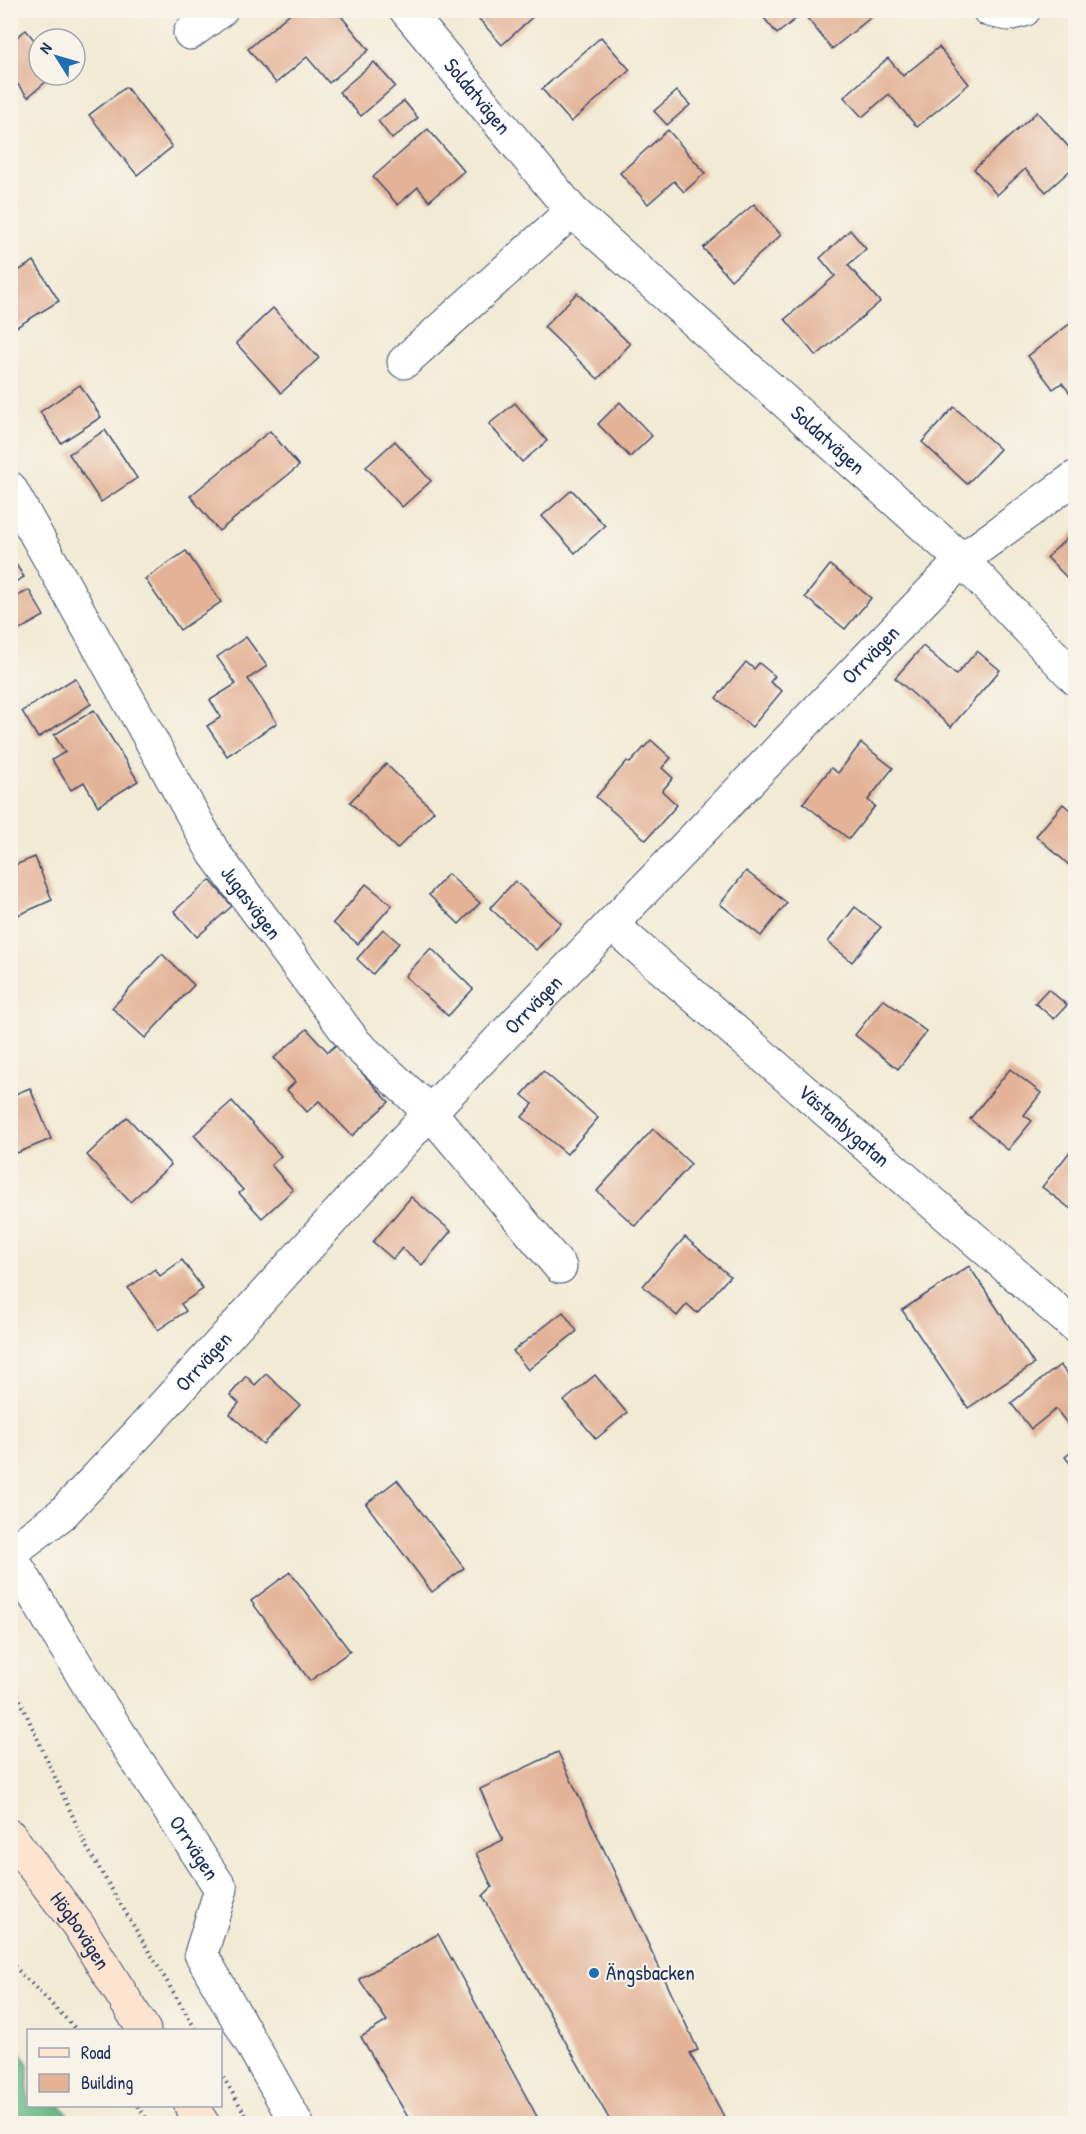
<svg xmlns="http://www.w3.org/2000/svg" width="1086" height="2134" viewBox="0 0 1086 2134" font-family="'Patrick Hand',sans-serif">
  <rect width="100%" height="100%" fill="#f7f3e8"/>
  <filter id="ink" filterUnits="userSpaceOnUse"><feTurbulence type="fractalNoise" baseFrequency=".0167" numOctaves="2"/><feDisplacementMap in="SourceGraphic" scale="12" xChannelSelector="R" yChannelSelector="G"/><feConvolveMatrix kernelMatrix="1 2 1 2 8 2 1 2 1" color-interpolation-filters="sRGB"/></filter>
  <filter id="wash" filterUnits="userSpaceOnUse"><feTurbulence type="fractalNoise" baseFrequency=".008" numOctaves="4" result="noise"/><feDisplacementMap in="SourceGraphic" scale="24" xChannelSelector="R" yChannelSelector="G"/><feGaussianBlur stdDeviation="1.35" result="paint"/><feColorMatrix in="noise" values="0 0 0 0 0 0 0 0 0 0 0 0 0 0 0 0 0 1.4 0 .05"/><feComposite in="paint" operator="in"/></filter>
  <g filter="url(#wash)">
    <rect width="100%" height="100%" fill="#f1ead4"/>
    <polygon fill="#69b984" stroke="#427471" stroke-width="1.5" points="11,2039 28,2063 28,2106 61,2106 75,2123 11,2123"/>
    <g id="blocks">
      <g fill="#e3b297">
        <polygon points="294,10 336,10 369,50 329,83 307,57 276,83 248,49"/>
        <polygon points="471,10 540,10 502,45"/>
        <polygon points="766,10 801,10 803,13 777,34 761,14"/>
        <polygon points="806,10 880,10 832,49 803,13"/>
        <polygon points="26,30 39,46 39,75 54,75 28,97 10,75 10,42"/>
        <polygon points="601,37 630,70 571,122 542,89"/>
        <polygon points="939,47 969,84 917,127 889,94 862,117 844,97 888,58 903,76"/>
        <polygon points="374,62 395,86 361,116 339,92"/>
        <polygon points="126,87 172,147 137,175 89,115"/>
        <polygon points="677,91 690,105 667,125 654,111"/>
        <polygon points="404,101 418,118 392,139 378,121"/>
        <polygon points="1037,112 1076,155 1076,165 1046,192 1025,169 997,195 974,169"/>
        <polygon points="428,129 464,171 429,201 418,187 398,205 373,177"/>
        <polygon points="668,130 705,173 684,192 674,181 648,204 620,173"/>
        <polygon points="754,204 781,235 731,280 703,248"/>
        <polygon points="850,230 866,249 848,265 880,302 816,356 785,319 835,276 820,258"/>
        <polygon points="34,261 59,301 10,331 10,276"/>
        <polygon points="577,293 630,344 598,379 544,327"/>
        <polygon points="273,308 319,358 281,393 236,343"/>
        <polygon points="1076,319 1076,388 1070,393 1062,383 1053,389 1028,356"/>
        <polygon points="80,385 101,417 61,443 40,412"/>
        <polygon points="620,402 652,436 630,457 598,424"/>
        <polygon points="515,403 547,441 522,462 489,424"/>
        <polygon points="954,407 1000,449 967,484 922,442"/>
        <polygon points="105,430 137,478 101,502 69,454"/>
        <polygon points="270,431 299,466 219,531 190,496"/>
        <polygon points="395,441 431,481 402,507 366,467"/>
        <polygon points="572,490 605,526 575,553 542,516"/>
        <polygon points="1076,530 1076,587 1047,557"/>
        <polygon points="186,551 221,602 180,630 145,579"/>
        <polygon points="10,555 24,577 10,585"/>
        <polygon points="830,565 871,598 845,629 805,597"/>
        <polygon points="29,590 44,616 10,635 10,600"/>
        <polygon points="246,637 267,666 248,679 277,723 227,756 207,726 221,717 210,700 236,684 217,657"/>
        <polygon points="923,646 956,675 977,651 1000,670 951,727 895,678"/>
        <polygon points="746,662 754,669 759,663 775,676 770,682 782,691 752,727 716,698"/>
        <polygon points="75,678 91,704 38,738 22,711"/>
        <polygon points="94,710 138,781 98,806 84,782 71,790 52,760 65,752 54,735"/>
        <polygon points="651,740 671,758 662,768 673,778 662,791 677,805 646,840 596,797 627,761 630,763"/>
        <polygon points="861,743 893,768 868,800 875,806 849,839 803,803 831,768 838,773"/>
        <polygon points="386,764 434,811 397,849 350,802"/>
        <polygon points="1063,804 1076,815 1076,871 1036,836"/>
        <polygon points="35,857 52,900 16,916 10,903 10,867"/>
        <polygon points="746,871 787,903 761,936 720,904"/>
        <polygon points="448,874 480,903 459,924 429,895"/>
        <polygon points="210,880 232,906 197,937 174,911"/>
        <polygon points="515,881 561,923 536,950 490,908"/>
        <polygon points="366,884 392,905 358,944 333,923"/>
        <polygon points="855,907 881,927 852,962 828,942"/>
        <polygon points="383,929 399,943 373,974 357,959"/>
        <polygon points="431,948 473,989 448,1016 405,976"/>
        <polygon points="162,954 194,985 145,1038 112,1008"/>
        <polygon points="1048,989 1067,1005 1054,1019 1035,1003"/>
        <polygon points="883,999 927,1032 898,1069 855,1035"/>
        <polygon points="307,1029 328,1052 336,1045 389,1102 352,1136 319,1101 307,1112 287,1090 295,1082 274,1058"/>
        <polygon points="1010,1069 1041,1093 1024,1115 1032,1121 1008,1150 970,1119"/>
        <polygon points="543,1071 598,1118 567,1154 522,1117 533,1104 522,1095"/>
        <polygon points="30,1088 51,1139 17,1153 10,1138 10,1096"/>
        <polygon points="232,1101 281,1156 271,1165 293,1190 262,1218 239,1193 243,1190 194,1135"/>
        <polygon points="127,1117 171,1165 130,1202 87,1155"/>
        <polygon points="653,1129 691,1164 635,1226 597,1191"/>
        <polygon points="1072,1149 1076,1151 1076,1213 1042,1187"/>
        <polygon points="411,1197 451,1231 422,1265 402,1248 393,1259 373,1242"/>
        <polygon points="685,1237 730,1276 697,1313 687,1304 677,1316 643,1286"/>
        <polygon points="182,1260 203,1289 181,1304 186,1311 158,1330 128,1288 155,1269 160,1276"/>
        <polygon points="969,1266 1034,1364 968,1408 902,1310"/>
        <polygon points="563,1312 577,1331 528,1370 513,1351"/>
        <polygon points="1060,1365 1076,1385 1076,1420 1069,1426 1056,1409 1031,1429 1011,1403"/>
        <polygon points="266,1374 300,1405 263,1444 230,1414 239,1403 230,1395 246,1376 255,1385"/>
        <polygon points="595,1375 627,1413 596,1439 564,1401"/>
        <polygon points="1076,1449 1076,1471 1065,1457"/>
        <polygon points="397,1480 464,1568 432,1592 366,1504"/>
        <polygon points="290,1572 350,1651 310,1681 251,1601"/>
        <polygon points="558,1752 698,2050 690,2053 728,2124 612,2124 483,1896 492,1887 476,1853 503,1840 480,1789"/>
        <polygon points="438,1934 541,2124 412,2124 361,2037 387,2021 359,1979"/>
      </g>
    </g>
  </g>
  <g filter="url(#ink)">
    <use href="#blocks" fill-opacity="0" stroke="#3b4b70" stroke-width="1.5"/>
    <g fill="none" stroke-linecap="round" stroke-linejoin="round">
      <g stroke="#3b4b70" stroke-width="35">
        <g id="minor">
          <path id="s1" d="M406 10 572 211 962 560 1076 679"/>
          <polyline points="989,10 1008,14 1024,10"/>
          <polyline points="190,33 221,10"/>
          <polyline points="404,362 572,211"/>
          <path id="s2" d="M10 488 214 853 356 1044 430 1112 560 1267"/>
          <path id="s3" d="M611 924 1076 1327"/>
          <path id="s4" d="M10 1553 62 1514 138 1434 430 1112 962 560 1076 477"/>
          <path id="s5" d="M10 1555 100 1704 221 1889 201 1954 297 2124"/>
        </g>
      </g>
      <g stroke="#3b4b70" stroke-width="35">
        <g id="secondary">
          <path id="s6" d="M10 1836 78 1925 144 2030"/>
          <polyline points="191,2106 203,2124"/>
        </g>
      </g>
      <g stroke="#3b4b70" stroke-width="4" stroke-dasharray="1.5 4.5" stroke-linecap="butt">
        <polyline points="10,1678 87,1848 196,2030"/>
        <polyline points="10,1962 77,2030"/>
        <polyline points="220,2072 251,2124"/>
        <polyline points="138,2106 150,2124"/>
      </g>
      <use href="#minor" stroke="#fff" stroke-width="33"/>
      <use href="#secondary" stroke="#fde4d1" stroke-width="33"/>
    </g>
  </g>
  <circle fill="#1f6fb2" stroke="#f7f3e8" stroke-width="2" cx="594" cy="1973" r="6"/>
  <g text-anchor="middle" stroke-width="4.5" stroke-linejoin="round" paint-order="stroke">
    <g font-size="21" fill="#1b2f5e" stroke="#f7f3e8">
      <text dy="7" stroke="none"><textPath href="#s1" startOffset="112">Soldatvägen</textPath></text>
      <text dy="7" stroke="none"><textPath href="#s1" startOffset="604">Soldatvägen</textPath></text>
      <text dy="7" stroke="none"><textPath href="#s4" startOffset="1245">Orrvägen</textPath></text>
      <text dy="7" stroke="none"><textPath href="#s2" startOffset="480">Jugasvägen</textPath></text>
      <text dy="7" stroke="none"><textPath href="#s4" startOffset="759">Orrvägen</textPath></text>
      <text dy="7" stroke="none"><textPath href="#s3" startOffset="308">Västanbygatan</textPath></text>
      <text dy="7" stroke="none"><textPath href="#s4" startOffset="273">Orrvägen</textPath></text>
      <text dy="7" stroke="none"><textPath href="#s5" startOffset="346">Orrvägen</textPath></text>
      <text dy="7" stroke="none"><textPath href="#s6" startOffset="118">Högbovägen</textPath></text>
    </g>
    <g font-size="21" fill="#1b2f5e" stroke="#f7f3e8" text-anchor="start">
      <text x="606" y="1980">Ängsbacken</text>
    </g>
  </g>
  <rect width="1086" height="2134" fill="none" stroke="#f7f3e8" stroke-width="36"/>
  <rect x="27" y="2029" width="195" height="78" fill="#f7f3e8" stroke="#9fa5b1" stroke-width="1.5"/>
  <rect x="39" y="2048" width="30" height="9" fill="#fde4d1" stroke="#9fa5b1" stroke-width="1.5"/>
  <text x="81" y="2059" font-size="18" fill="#1b2f5e">Road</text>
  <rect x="39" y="2074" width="30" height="18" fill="#e3b297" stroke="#9fa5b1" stroke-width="1.5"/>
  <text x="81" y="2089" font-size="18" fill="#1b2f5e">Building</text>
  <g transform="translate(57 57) rotate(307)"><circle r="28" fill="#f7f3e8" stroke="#9fa5b1" stroke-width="1.5"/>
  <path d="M0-4.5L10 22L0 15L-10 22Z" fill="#1f6fb2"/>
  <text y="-9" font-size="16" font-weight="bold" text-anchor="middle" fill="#1b2f5e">N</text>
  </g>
</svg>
